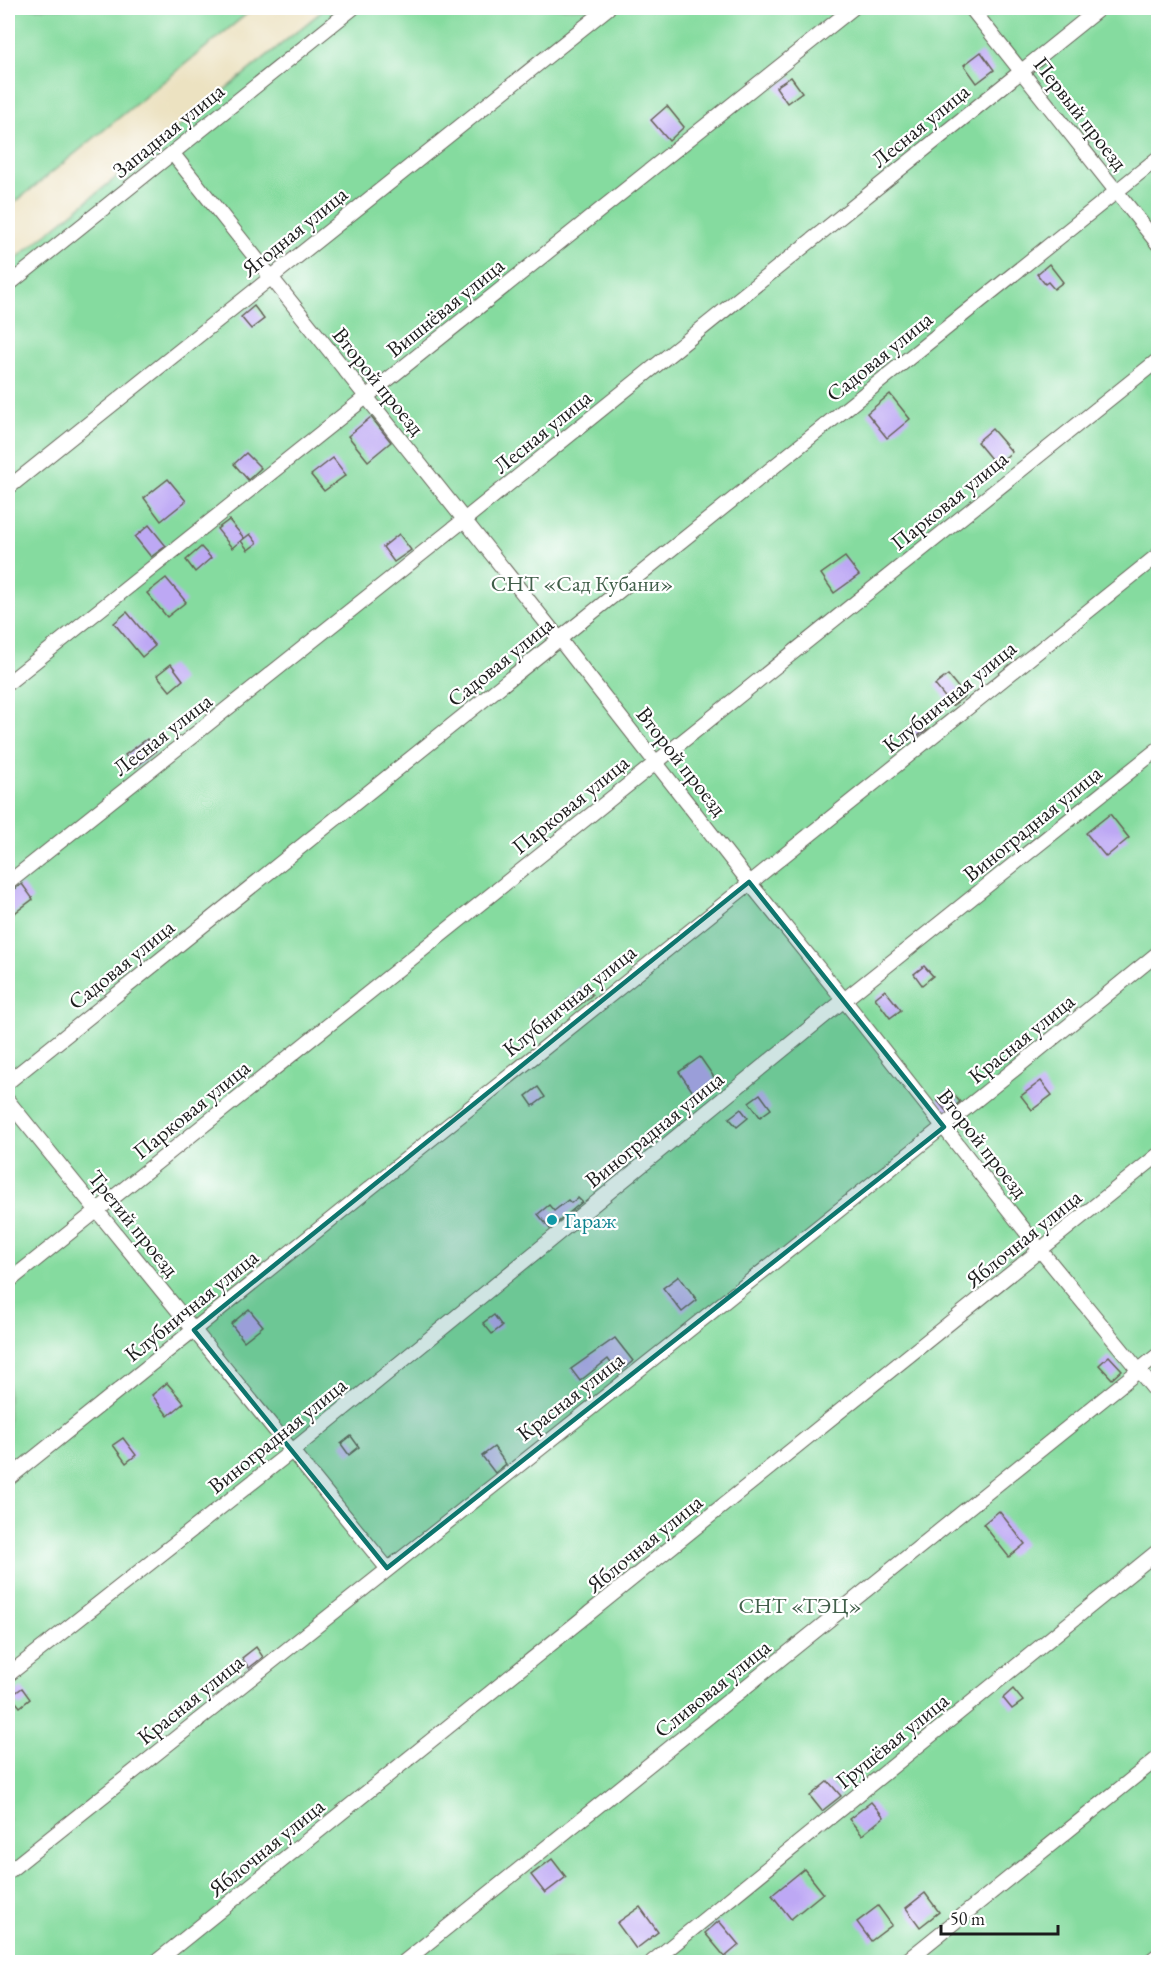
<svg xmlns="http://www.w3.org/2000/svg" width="1166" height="1970" viewBox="0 0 1166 1970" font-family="'EB Garamond',serif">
  <rect width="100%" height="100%" fill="#fff"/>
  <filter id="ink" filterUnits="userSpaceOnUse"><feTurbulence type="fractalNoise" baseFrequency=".0167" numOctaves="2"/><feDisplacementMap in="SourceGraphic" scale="12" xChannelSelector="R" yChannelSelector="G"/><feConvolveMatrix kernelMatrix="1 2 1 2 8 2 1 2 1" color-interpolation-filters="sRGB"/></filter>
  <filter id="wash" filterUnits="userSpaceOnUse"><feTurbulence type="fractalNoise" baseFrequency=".008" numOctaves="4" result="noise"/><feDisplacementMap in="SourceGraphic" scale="24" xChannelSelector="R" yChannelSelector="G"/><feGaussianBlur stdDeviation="1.35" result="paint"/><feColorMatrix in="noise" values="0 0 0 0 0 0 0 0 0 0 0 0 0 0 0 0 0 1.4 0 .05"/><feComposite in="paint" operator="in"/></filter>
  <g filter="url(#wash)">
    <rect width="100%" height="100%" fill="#ece2c1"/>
    <g fill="#85db9f" stroke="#507c5e" stroke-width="1.5">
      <polygon points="8,8 254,8 8,208"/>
      <polygon points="326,8 1158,8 1158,1962 8,1962 8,265"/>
    </g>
    <g id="blocks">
      <g fill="#bda8f4">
        <polygon points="981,52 994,70 977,83 964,65"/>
        <polygon points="791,77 802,92 787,103 776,87"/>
        <polygon points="667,106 684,127 669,141 651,120"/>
        <polygon points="1049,264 1063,282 1054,289 1048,282 1045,284 1037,274"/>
        <polygon points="254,306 264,319 251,329 241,317"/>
        <polygon points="890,394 910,419 887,438 867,413"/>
        <polygon points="371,417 391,442 368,461 348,436"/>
        <polygon points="992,429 1012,452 996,465 977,442"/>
        <polygon points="246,453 261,468 248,480 234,464"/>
        <polygon points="333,458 346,475 324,491 311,475"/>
        <polygon points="168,479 186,501 161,521 144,498"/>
        <polygon points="229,520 244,538 232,548 217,529"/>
        <polygon points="149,525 166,546 151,557 135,537"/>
        <polygon points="250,534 257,543 248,550 241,541"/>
        <polygon points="399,534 411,550 394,562 383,547"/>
        <polygon points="201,547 211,558 195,572 186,560"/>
        <polygon points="845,557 859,575 834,593 821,574"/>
        <polygon points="166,578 186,602 167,617 147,593"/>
        <polygon points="127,612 155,646 142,657 114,623"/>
        <polygon points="171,664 183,680 170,691 157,675"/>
        <polygon points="948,675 965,696 952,706 935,685"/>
        <polygon points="919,721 926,730 915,738 908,729"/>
        <polygon points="147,739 156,751 135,768 125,755"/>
        <polygon points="1110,814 1129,838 1106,857 1086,833"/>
        <polygon points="22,884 33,899 8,918 8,893"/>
        <polygon points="924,966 933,976 922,985 914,974"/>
        <polygon points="584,985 592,995 575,1009 567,1000"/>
        <polygon points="885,990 901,1010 890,1018 875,998"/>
        <polygon points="700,1057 716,1080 695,1095 679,1072"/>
        <polygon points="1041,1081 1052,1095 1032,1110 1021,1096"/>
        <polygon points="538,1087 545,1097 533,1106 526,1096"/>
        <polygon points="950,1090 960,1102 947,1112 937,1100"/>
        <polygon points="760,1094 771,1109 760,1117 749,1102"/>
        <polygon points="741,1109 748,1118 737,1127 729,1118"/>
        <polygon points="578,1198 582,1202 550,1229 538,1214 549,1205 554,1211 568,1200 571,1203"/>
        <polygon points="679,1276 697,1300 682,1312 663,1288"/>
        <polygon points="249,1309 263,1326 244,1341 231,1324"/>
        <polygon points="494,1315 502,1326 492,1334 483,1323"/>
        <polygon points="615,1338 633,1361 618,1373 608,1359 580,1381 571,1369"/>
        <polygon points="1109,1356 1122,1370 1112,1379 1099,1365"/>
        <polygon points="167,1383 184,1403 168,1416 152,1395"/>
        <polygon points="351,1436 359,1447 349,1455 341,1444"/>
        <polygon points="123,1438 136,1455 126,1463 113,1445"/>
        <polygon points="494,1447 506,1464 495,1473 482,1456"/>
        <polygon points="999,1511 1025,1544 1009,1557 983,1524"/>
        <polygon points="256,1647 263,1657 249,1668 242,1658"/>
        <polygon points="22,1688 30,1699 20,1707 11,1696"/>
        <polygon points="1013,1689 1023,1701 1012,1709 1003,1698"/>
        <polygon points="828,1781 841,1796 822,1811 810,1796"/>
        <polygon points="871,1802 884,1817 862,1835 849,1819"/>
        <polygon points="552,1859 566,1877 545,1893 531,1875"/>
        <polygon points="804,1869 823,1893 791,1919 772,1895"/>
        <polygon points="925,1893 939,1912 920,1927 906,1908"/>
        <polygon points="878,1906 892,1925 871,1941 857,1922"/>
        <polygon points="640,1907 658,1932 636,1949 617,1923"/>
        <polygon points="719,1921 739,1945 725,1957 705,1933"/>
      </g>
    </g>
  </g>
  <g filter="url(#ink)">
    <use href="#blocks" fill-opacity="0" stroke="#656156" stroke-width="1.5"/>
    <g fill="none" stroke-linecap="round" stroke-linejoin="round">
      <g stroke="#656156" stroke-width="16">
        <g id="minor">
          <polyline points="971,8 1158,244"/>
          <polyline points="173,154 560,640 749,882 844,1000 1041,1251 1158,1394"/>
          <polyline points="8,285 353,8"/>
          <polyline points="8,488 608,8"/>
          <polyline points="8,683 853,8"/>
          <polyline points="8,883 464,520 1100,8"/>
          <polyline points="8,1082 1158,158"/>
          <polyline points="8,1101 387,1568"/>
          <polyline points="8,1282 1158,360"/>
          <polyline points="8,1479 1158,555"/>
          <polyline points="8,1675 292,1451 844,1000 1158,749"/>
          <path d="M8 1872C391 1565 778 1263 1158 953"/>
          <polyline points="156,1962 1158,1155"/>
          <polyline points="404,1962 1158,1355"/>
          <polyline points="652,1962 1158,1551"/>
          <polyline points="905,1962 1158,1758"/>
          <polyline points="1149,1962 1158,1955"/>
        </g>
      </g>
      <use href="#minor" stroke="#fff" stroke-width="14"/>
    </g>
  </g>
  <path fill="#0f766e" fill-opacity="0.2" stroke="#0f766e" stroke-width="4.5" stroke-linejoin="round" d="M749 882 944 1127 387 1568 194 1330Z"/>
  <circle fill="#0f9aa8" stroke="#fff" stroke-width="2" cx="552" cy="1220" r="6"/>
  <g text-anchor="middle" stroke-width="4.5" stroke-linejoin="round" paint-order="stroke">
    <g font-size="22" fill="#1c1c1c" stroke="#fff">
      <text transform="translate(1081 113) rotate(52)" y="8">Первый проезд</text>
      <text transform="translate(920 125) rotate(-39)" y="8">Лесная улица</text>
      <text transform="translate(168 130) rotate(-39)" y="8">Западная улица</text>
      <text transform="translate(294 231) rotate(-39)" y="8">Ягодная улица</text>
      <text transform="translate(445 307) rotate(-39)" y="8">Вишнёвая улица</text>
      <text transform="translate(879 356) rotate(-39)" y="8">Садовая улица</text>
      <text transform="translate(379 381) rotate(51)" y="8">Второй проезд</text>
      <text transform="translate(542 431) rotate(-39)" y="8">Лесная улица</text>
      <text transform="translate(949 500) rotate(-39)" y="8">Парковая улица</text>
      <text transform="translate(500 661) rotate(-39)" y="8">Садовая улица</text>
      <text transform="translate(949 696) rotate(-39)" y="8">Клубничная улица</text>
      <text transform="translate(162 734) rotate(-38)" y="8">Лесная улица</text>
      <text transform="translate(682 761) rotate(52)" y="8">Второй проезд</text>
      <text transform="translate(570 804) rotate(-39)" y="8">Парковая улица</text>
      <text transform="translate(1032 823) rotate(-39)" y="8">Виноградная улица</text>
      <text transform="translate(121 964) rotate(-39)" y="8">Садовая улица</text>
      <text transform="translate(569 1000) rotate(-39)" y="8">Клубничная улица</text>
      <text transform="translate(1021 1038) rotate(-39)" y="8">Красная улица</text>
      <text transform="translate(191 1109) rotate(-39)" y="8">Парковая улица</text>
      <text transform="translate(654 1129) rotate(-39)" y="8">Виноградная улица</text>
      <text transform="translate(983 1143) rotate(52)" y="8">Второй проезд</text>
      <text transform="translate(134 1223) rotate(51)" y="8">Третий проезд</text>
      <text transform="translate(1023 1238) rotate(-39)" y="8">Яблочная улица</text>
      <text transform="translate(191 1305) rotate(-39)" y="8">Клубничная улица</text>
      <text transform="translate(570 1396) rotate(-38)" y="8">Красная улица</text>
      <text transform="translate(277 1435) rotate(-39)" y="8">Виноградная улица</text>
      <text transform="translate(644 1543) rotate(-39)" y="8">Яблочная улица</text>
      <text transform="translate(712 1688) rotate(-39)" y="8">Сливовая улица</text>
      <text transform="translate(190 1699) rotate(-39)" y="8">Красная улица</text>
      <text transform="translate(892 1740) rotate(-39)" y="8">Грушёвая улица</text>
      <text transform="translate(266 1847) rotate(-39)" y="8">Яблочная улица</text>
    </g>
    <g font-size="22" fill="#415f4a" stroke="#fff">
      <text x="582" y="591">СНТ «Сад Кубани»</text>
      <text x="800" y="1613">СНТ «ТЭЦ»</text>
    </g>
    <g font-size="22" fill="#0d838f" stroke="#fff" text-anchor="start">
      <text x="564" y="1228">Гараж</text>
    </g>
  </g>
  <rect width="1166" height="1970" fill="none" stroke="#fff" stroke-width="30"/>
  <path d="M941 1925v9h117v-9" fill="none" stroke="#1c1c1c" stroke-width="3"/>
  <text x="950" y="1925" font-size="18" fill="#1c1c1c" stroke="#ffffff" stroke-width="4.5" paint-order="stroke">50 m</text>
</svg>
